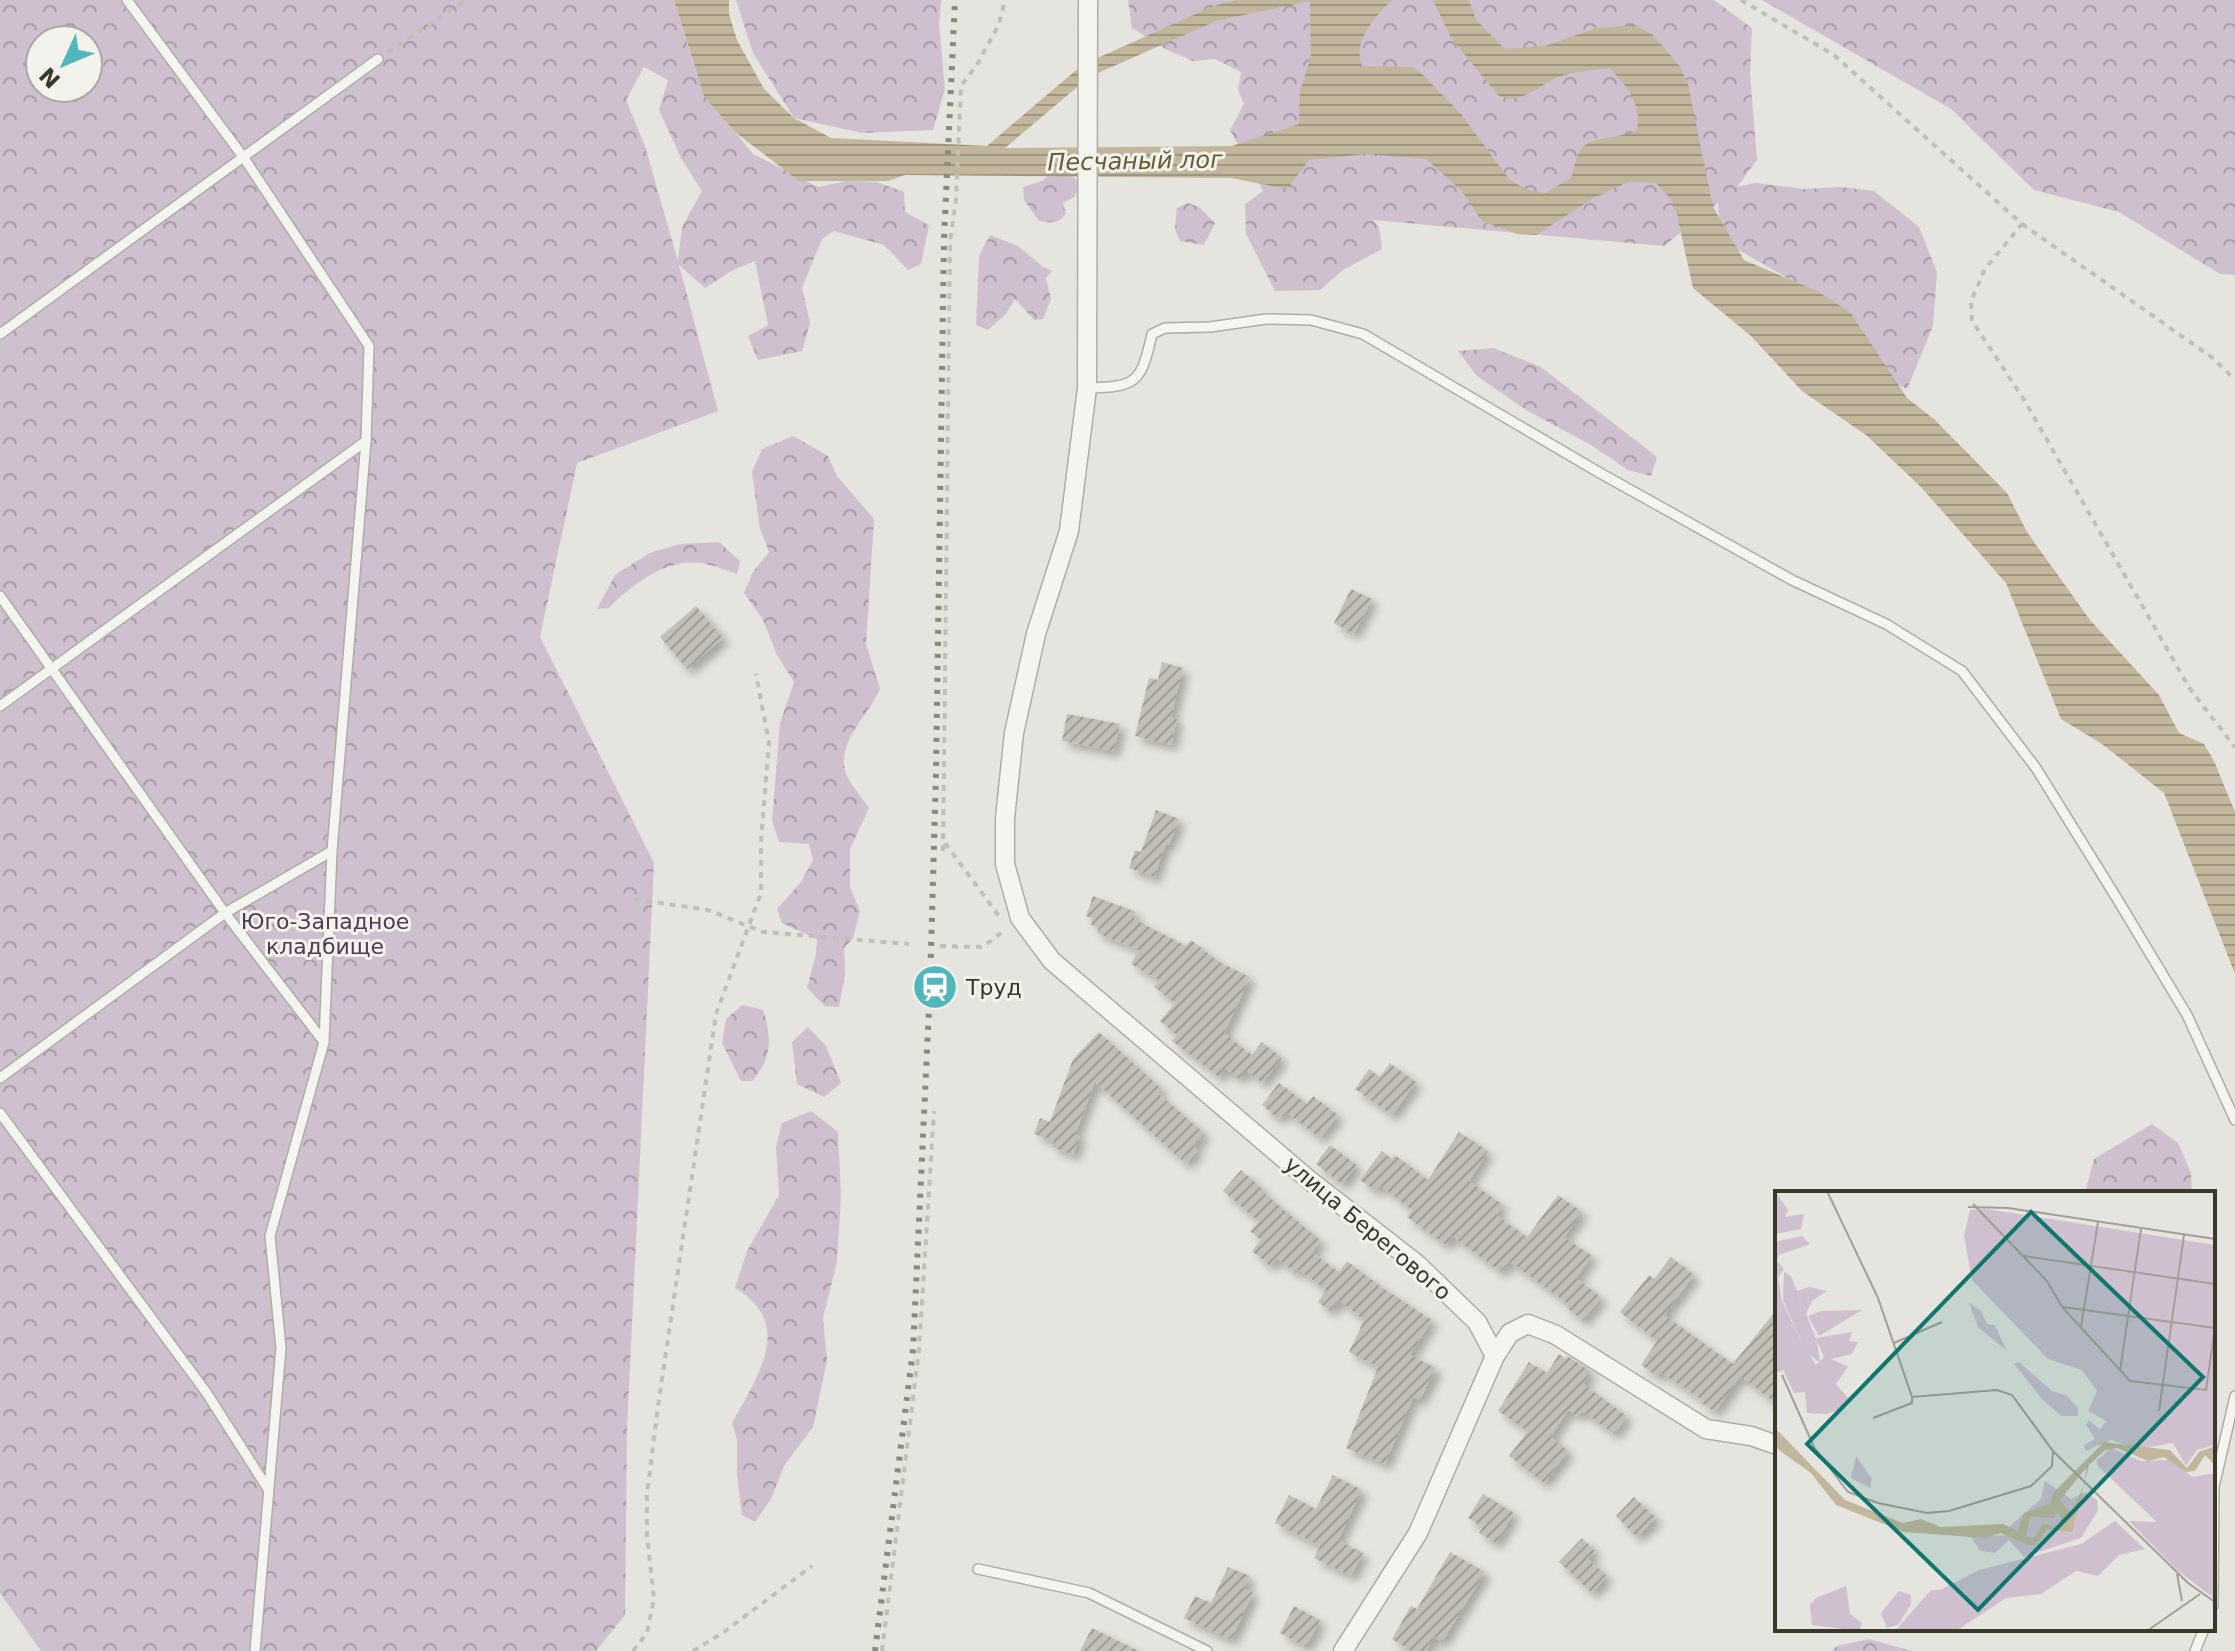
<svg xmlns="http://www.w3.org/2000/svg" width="2235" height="1651" viewBox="0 0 2235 1651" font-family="'DejaVu Sans',sans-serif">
  <defs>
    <pattern id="forest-crowns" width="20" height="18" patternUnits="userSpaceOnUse" patternTransform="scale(2)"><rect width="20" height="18" fill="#cec0ce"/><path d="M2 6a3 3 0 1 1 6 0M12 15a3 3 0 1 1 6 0" fill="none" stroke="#a89da7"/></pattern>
    <pattern id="water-rules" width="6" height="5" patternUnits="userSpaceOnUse" patternTransform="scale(2)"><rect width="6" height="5" fill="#c2b79c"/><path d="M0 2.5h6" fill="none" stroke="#9f967f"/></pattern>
    <pattern id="building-hatch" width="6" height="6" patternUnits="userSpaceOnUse" patternTransform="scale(2)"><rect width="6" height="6" fill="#c2c0b6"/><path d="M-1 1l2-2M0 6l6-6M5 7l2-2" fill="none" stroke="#9f9d94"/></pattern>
    <filter id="shadow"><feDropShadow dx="6" dy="6" stdDeviation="4" flood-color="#0004"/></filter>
  </defs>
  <rect width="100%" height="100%" fill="#e6e4de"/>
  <g fill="url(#forest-crowns)" fill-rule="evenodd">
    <path d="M0 0H674L697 75 721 115 753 154 818 187 847 181 877 182 904 192 905 212 929 225 921 264 908 270 884 245 834 231 822 239 802 288 810 323 802 351 758 360 748 336 768 325 755 261 733 270 705 288 679 265 718 411 577 463 540 637 654 863 627 1429 625 1615 596 1651H41L0 1593ZM40 40H88V88H40ZM644 67 668 80 659 110 681 158 702 191 682 227 678 261 645 146 626 100Z"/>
    <polygon points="736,0 941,0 939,25 945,89 933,130 862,133 794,118 753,53"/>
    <polygon points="1128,0 1714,0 1752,28 1750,74 1757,160 1737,187 1756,183 1804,189 1841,187 1874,191 1919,227 1937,272 1933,326 1907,389 1897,384 1853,316 1737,249 1719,217 1718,203 1664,246 1373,220 1379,227 1382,249 1343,270 1320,290 1275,291 1246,234 1245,204 1263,191 1230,130 1244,104 1238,90 1241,72 1215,59 1193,61 1165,49 1132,28"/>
    <polygon points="1762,0 2235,0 2235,275 2220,274 2119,212 2034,190 1951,109"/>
    <path d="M1053 172H1068L1081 184 1074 197 1063 203 1066 213C1060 224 1051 223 1039 221L1024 200 1023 187 1042 181Z"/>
    <polygon points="1188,203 1199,207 1215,223 1204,245 1180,241 1175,229 1177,208"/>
    <polygon points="990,235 1018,246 1042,266 1052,271 1046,278 1051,299 1043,319 1034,320 1015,299 1006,314 988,330 976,325 979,256"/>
    <polygon points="1493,348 1541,367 1657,457 1651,476 1628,470 1591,445 1526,410 1477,376 1458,351"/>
    <path d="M793 436 828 456 837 476 874 519 866 644 880 689C869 715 833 745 847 776 852 787 862 798 869 808L850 849V887L860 911 853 938 844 948 845 975 839 1007 825 1006 807 988 816 954 817 939 782 923 777 909 801 882 813 860 809 844 779 842 772 821 780 723 794 682 777 655 763 620 744 593 753 572 769 552 760 529 752 472 762 449Z"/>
    <path d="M719 542 740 561 737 574C727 571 716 566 706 564 668 556 633 584 609 608L597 609 615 575 650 553 680 544Z"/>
    <path d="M742 1005 763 1010C772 1037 772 1059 752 1081H741L722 1043 726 1019Z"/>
    <polygon points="808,1027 826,1046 841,1083 824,1097 797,1084 792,1042"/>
    <path d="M811 1111 838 1132 841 1196 837 1262 823 1318 827 1360 813 1427 784 1466 771 1499 755 1522 742 1515 737 1475V1439L732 1423C757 1377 796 1324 735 1288L747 1251 779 1195 776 1147 782 1123Z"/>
    <polygon points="2152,1124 2178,1143 2191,1173 2192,1193 2085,1193 2094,1159"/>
    <polygon points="1869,1639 1912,1651 1831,1651 1837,1646"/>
  </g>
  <path fill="url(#water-rules)" fill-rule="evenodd" d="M674 0H729V14L737 40 764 89 794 118 831 138 987 146 1082 65 1211 7 1236 0H1392C1375 17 1352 41 1362 66L1412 67 1420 72 1461 114 1509 179 1525 189 1545 193 1571 178C1574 169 1576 155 1582 148 1590 137 1622 138 1636 131 1644 105 1626 86 1610 68 1595 70 1579 71 1564 75 1543 81 1520 108 1498 95L1451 38 1433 0H1469L1476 20 1505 49 1545 46 1597 28 1635 25 1652 34 1679 65 1688 84 1713 207 1744 260 1817 291 1851 313 1907 398 1934 419 2007 493 2027 532 2090 620 2159 695 2179 733 2204 744 2214 761 2235 812V974L2164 793 2102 744 2061 719 2006 583 1921 487 1866 435 1802 391 1751 336 1693 288 1677 215 1670 198 1656 183 1628 182 1592 199 1536 235 1517 234 1482 221 1462 191 1426 159 1366 154 1309 160 1287 189 1231 178 905 175 888 181H799L735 132 704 96ZM1310 1 1311 56 1300 91 1299 124 1232 146 1005 148 1089 77 1216 21Z"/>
  <g fill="url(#building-hatch)" filter="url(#shadow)">
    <polygon points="1351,589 1372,599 1354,634 1334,623"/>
    <polygon points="696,606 723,638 687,669 660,637"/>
    <polygon points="1162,662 1183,668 1171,717 1177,719 1171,745 1135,736 1149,678 1158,680"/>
    <polygon points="1067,714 1120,724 1114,751 1062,741"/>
    <polygon points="1156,810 1179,819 1169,845 1166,843 1154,877 1129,868 1135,850 1141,852"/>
    <polygon points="1093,896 1136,912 1134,919 1186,946 1191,940 1219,962 1250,977 1224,1033 1252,1055 1262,1042 1282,1058 1262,1083 1246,1070 1239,1079 1225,1068 1219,1077 1172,1041 1177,1035 1160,1021 1175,1003 1154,987 1159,980 1131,964 1139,950 1097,933 1099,927 1091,925 1093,919 1086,916"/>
    <polygon points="1099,1032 1162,1089 1158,1093 1205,1134 1193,1147 1198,1150 1186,1164 1095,1082 1075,1135 1080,1137 1073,1155 1052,1147 1054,1141 1034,1134 1040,1118 1050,1122 1073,1059"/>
    <polygon points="1390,1063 1416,1082 1392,1115 1355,1089 1369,1069 1380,1077"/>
    <polygon points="1279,1083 1307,1104 1313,1096 1338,1115 1320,1138 1285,1111 1279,1119 1262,1105"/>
    <polygon points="1459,1132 1488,1151 1469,1181 1503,1205 1496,1215 1527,1237 1558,1195 1582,1212 1564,1237 1592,1256 1576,1278 1601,1297 1583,1321 1566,1307 1568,1304 1509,1261 1501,1272 1452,1236 1446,1245 1407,1217 1412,1210 1380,1185 1376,1191 1360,1180 1382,1151 1392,1159 1395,1155 1428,1180"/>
    <polygon points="1330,1145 1357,1165 1342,1184 1316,1164"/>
    <polygon points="1241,1170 1265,1191 1264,1193 1321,1241 1312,1252 1339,1272 1347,1261 1380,1286 1432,1320 1410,1355 1436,1368 1420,1400 1413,1397 1385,1464 1346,1448 1378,1367 1349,1352 1364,1320 1339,1300 1330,1311 1318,1302 1326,1290 1298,1269 1295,1273 1277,1258 1270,1266 1252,1251 1261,1240 1250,1231 1259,1222 1223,1191"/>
    <polygon points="1671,1257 1694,1275 1664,1315 1733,1364 1777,1309 1777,1404 1740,1376 1715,1412 1702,1403 1704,1401 1660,1372 1657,1376 1641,1365 1657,1341 1620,1312 1649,1275 1654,1279"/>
    <polygon points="1559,1354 1566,1359 1567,1356 1591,1371 1583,1384 1627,1416 1614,1434 1582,1411 1578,1416 1568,1410 1551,1437 1568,1451 1544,1483 1509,1456 1528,1431 1498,1411 1529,1362 1547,1373"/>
    <polygon points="1333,1475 1362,1490 1338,1540 1363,1553 1351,1576 1314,1558 1320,1546 1275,1523 1289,1495 1316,1509"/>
    <polygon points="1483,1494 1514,1513 1496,1543 1479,1533 1483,1527 1468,1518"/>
    <polygon points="1634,1497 1656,1518 1637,1537 1616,1516"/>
    <polygon points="1582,1538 1595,1551 1588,1559 1607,1576 1592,1593 1559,1562"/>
    <polygon points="1450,1552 1485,1572 1442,1642 1434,1637 1426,1651 1411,1651 1392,1639 1411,1606 1417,1609"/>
    <polygon points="1228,1567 1250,1576 1244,1588 1253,1593 1231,1640 1184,1618 1195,1596 1211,1603"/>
    <polygon points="1294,1606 1320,1620 1306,1647 1280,1633"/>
    <polygon points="1092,1628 1139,1651 1080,1651"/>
  </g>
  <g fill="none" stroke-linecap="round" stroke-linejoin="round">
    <g stroke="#afada4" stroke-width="12">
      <g id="lane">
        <polyline points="127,0 244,158 369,346 366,441 332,851 324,1042 270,1236 281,1348 255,1651"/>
        <polyline points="0,334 378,59"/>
        <path d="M1087 388C1137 387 1141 383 1152 334L1165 328 1210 327 1266 319 1311 320 1363 334 1600 473 1792 580 1886 624 1962 671 2036 768 2116 897 2187 1015 2235 1120"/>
        <polyline points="0,596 225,913 324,1042"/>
        <polyline points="0,706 366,441"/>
        <polyline points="0,1078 225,913 332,851"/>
        <polyline points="0,1113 206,1392 268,1489"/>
        <polyline points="978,1569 1089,1593 1207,1651"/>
        <polyline points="2213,1606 2214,1487 2235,1396"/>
        <polyline points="2195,1651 2204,1629"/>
      </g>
    </g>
    <g stroke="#afada4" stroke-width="21">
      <g id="street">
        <polyline points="1088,0 1087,388 1069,531 1036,634 1014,733 1005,818 1005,864 1020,918 1052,961 1308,1179 1417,1264 1477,1322 1495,1356 1418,1533 1343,1651"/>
        <polyline points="1495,1356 1510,1333 1528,1324 1556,1335 1706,1429 1751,1436 1777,1445"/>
      </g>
    </g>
    <g stroke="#c0bfb8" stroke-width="4" stroke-dasharray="6 6" stroke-linecap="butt">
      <polyline points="1741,0 1834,55 2022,224 1985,269 1971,301 1972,321 2023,398 2190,689 2235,747"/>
      <polyline points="388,52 466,0"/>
      <polyline points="2022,224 2213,358 2235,380"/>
      <polyline points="945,843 999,916"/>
      <polyline points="943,851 950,241 956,199 961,86 978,63 999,24 1005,0"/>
      <polyline points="634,899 708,910 763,932 909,944"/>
      <polyline points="940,946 983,947 1006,929"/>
      <polyline points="633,1651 647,1633 654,1599 647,1535 647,1495 658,1406 716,1014 761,893 761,840 769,743 756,674"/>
      <polyline points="693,1651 724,1632 812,1566"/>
      <polyline points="882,1651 919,1350 934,1111"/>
    </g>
    <use href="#lane" stroke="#f4f4f0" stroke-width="9"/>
    <use href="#street" stroke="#f4f4f0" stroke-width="18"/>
    <polyline stroke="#8d8a79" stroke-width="6" stroke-dasharray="4 8" stroke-linecap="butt" points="875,1651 913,1350 930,987 936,773 944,238 955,0"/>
  </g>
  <defs>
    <g id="station-disc" transform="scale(2.3)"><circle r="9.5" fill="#50b7bd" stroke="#f3f2ed"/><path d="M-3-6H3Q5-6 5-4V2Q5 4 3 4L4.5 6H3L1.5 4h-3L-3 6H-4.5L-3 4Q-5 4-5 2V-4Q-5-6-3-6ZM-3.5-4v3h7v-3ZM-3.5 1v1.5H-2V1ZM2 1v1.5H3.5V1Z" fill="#fff"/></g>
  </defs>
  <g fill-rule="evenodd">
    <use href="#station-disc" x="935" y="987"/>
  </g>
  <g text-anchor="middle" stroke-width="6" stroke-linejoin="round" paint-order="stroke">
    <g font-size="22" fill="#543854" stroke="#f3f2ed">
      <text x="325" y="929">Юго-Западное<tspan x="325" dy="25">кладбище</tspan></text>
    </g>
    <g font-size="22" fill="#3a3829" stroke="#f3f2ed" text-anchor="start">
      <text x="966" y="995">Труд</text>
    </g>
    <g font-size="22" fill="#3a3829" stroke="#f3f2ed">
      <text transform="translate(1368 1228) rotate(40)" y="8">улица Берегового</text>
    </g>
    <g font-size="24" font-style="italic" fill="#695d38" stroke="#f3f2ed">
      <text transform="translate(1135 161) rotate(-1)" y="8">Песчаный лог</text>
    </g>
  </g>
  <g transform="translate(1775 1191)">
    <rect width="440" height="440" fill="#e6e4de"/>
    <path d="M354 330 383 331 411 358 440 371V408L401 378Z" fill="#cec0ce"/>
    <path d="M212 18 440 54V254L422 259 411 275 398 252 364 258 336 249 311 260 309 254 320 248 311 234 314 229 325 239 331 230 313 220 322 200 307 179 273 168 197 89 189 45 195 19ZM27 45 35 53 4 64 2 70 9 78 3 87 7 110 27 153 41 174 49 166 41 147 77 141 74 150 83 151 77 163 56 168 73 176 61 193 73 207 70 216 52 223 32 222 30 201 19 202 8 179 0 182V51ZM34 96 52 100 37 110 31 123 22 100ZM194 112 206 120 212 133 220 134 231 159 203 136ZM87 119 44 145 33 125 46 120ZM244 171 277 200 291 204 303 217V225H286L268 209 239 173ZM336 257 366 270 394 269 418 286 440 282V371L411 359 324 276 321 270ZM81 265 97 288 95 297 76 287ZM270 290 296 308 311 301 322 309 323 319 306 347 249 366 234 349 220 362 205 360 196 346 234 344 235 335 266 308ZM340 330 370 358 344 364 323 385 301 380 266 403 231 407 181 440H120L156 399H165L204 379 306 353ZM71 395 75 423 87 432 84 440 37 434 35 414 41 407ZM124 400 136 404V413L123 434 112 437 106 422Z" fill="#cec0ce"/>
    <path d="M9 81 16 85 42 150 45 172 30 160 8 109Z" fill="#cec0ce"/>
    <path d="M0 0 13 19 10 26 29 23 26 38 0 43Z" fill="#cec0ce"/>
    <path d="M0 237 70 309 128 332 146 328 166 336 228 333 243 340 249 322 275 313 279 301 329 251 395 259 412 277 424 261 438 256 440 274 430 264 420 280 411 281 389 266 373 270 342 257 330 259 314 274 297 341 272 338 261 354H253L226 342 210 347 129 341 61 314 36 282 0 256ZM311 277 310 292 296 322 285 309ZM284 321 287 336 268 333 259 347 251 345 255 326 278 327Z" fill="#c2b79c" fill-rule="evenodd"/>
    <path fill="none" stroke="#a19f96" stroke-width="2" d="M52 0 103 107 137 206 222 199 237 204 278 260 413 392 440 411M198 13 272 90 287 116 355 190 431 199 440 137M193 16 233 17 440 48M249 65 440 93M288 116 440 137M306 136 323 31M119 152 167 131M345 180 366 38M7 184 39 256 73 301 103 312 152 322 174 320 256 295 277 275 278 260M384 220 409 44M98 227 137 212V206M402 383 407 410M372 440 425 403"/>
    <path fill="#0f766e" fill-opacity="0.15" stroke="#0f766e" stroke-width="4" d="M256 21 428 186 203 419 32 253Z"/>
    <rect width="440" height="440" fill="none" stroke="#3a3829" stroke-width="4"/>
  </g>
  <g transform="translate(64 64) rotate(226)"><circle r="38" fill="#f3f2ed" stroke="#a9a89f" stroke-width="2"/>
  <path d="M0-6L14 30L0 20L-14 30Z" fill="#50b7bd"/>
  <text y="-12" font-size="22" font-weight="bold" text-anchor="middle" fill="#3a3829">N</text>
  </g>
</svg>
